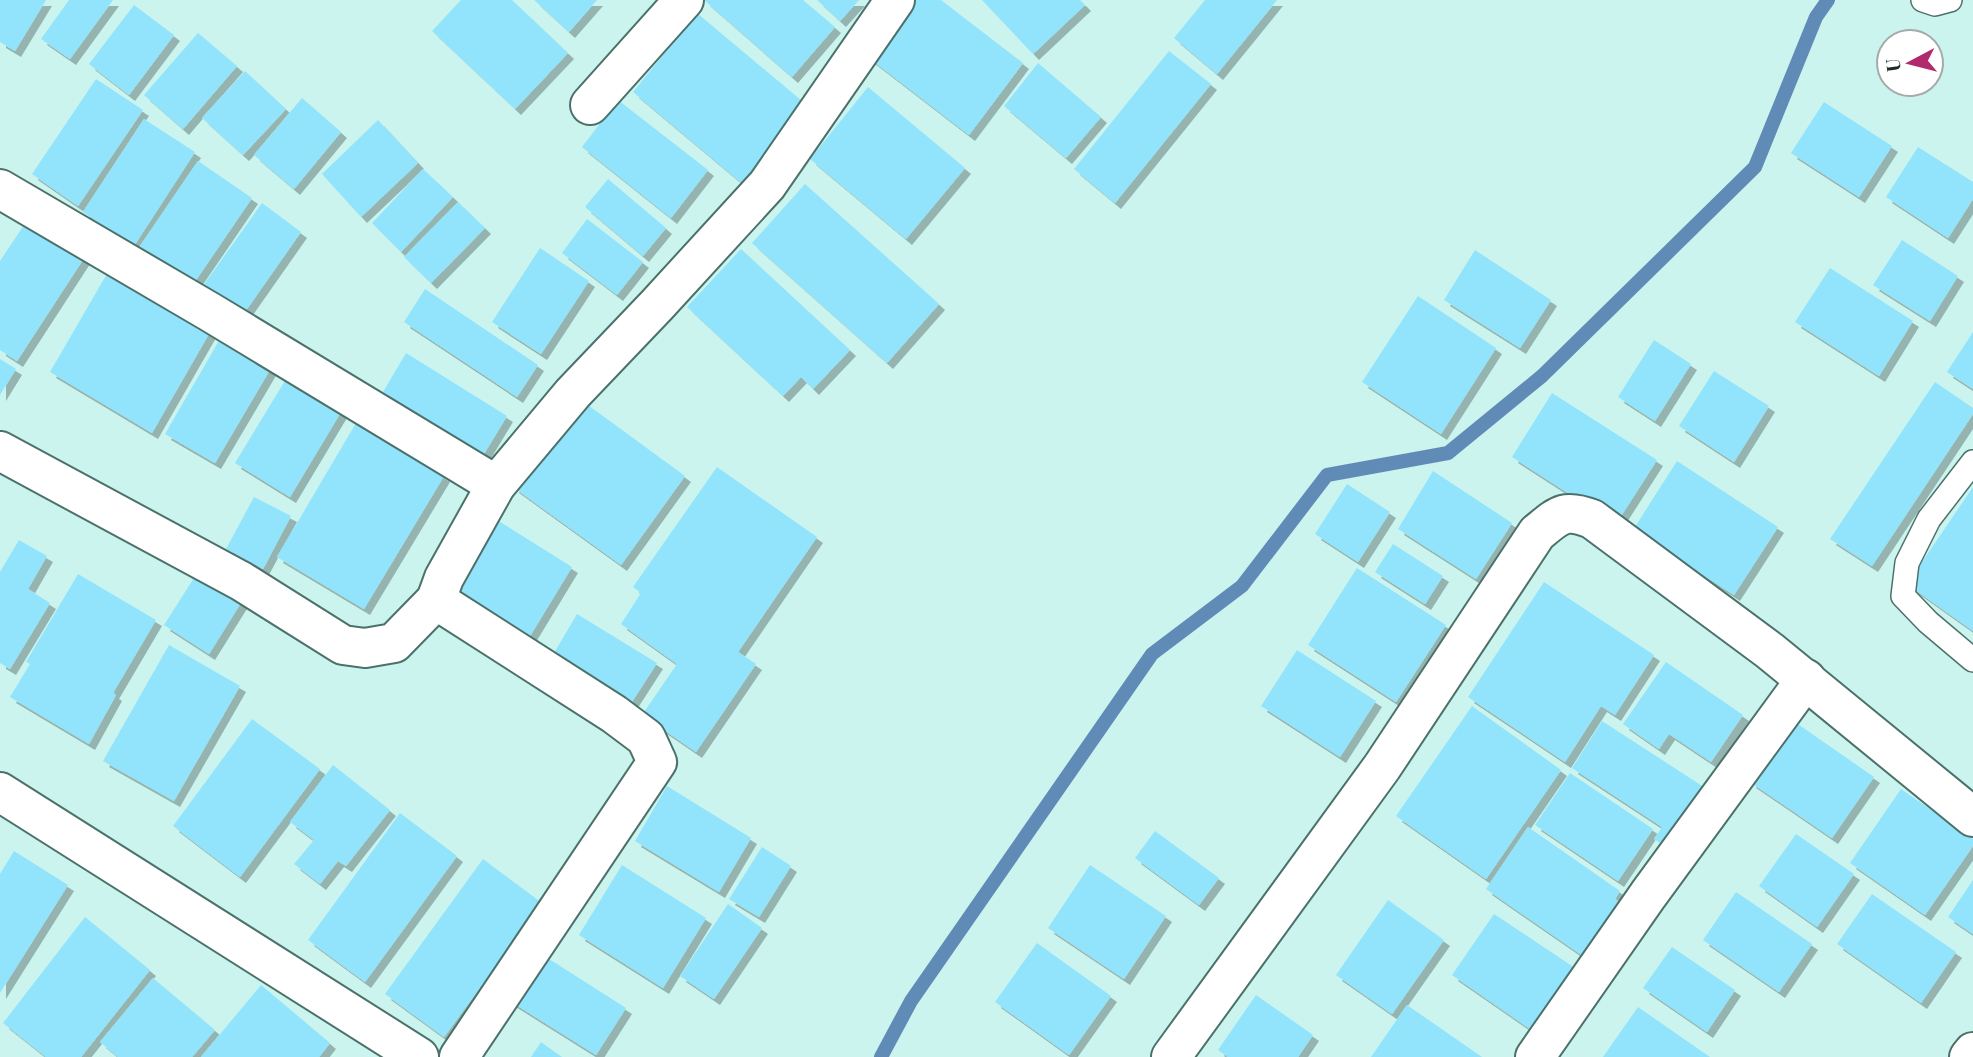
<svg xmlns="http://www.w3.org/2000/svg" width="1973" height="1057" viewBox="0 0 1973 1057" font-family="'Playfair Display',serif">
  <defs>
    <filter id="shadow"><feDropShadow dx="6" dy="6" stdDeviation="0" flood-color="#0004"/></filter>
  </defs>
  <rect width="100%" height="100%" fill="#cbf4ee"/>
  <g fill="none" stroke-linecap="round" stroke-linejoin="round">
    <polyline stroke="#618bb7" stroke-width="14" points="881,1057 911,1001 1152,654 1242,586 1327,475 1448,453 1542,376 1755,167 1816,17 1828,0"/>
  </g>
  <g fill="#92e4fc" filter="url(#shadow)">
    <polygon points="0,0 46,0 15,51 0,42"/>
    <polygon points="69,0 113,0 70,59 41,39"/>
    <polygon points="461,0 512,0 568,53 515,109 432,31"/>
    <polygon points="534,0 597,0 569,32"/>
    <polygon points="704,0 803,0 835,27 792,77"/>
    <polygon points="817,0 859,0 840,21"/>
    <polygon points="913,0 941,0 1023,63 969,135 869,58"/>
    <polygon points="982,0 1080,0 1085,5 1033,54"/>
    <polygon points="1205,0 1277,0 1217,74 1174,38"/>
    <polygon points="134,5 174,35 129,95 89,64"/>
    <polygon points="697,13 808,106 744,185 633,92"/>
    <polygon points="198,33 237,66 183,129 144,95"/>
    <polygon points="1169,51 1211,84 1115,203 1074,169"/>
    <polygon points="1038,63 1101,117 1066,158 1004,106"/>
    <polygon points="245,71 286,109 243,155 202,118"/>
    <polygon points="96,79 143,110 78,206 32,174"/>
    <polygon points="868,87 965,168 906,239 810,159"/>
    <polygon points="302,98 341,132 294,189 254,155"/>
    <polygon points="618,100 708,170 671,218 582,147"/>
    <polygon points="1824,102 1892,146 1859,197 1791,153"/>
    <polygon points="144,119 195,152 134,246 83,212"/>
    <polygon points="378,120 418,163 361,217 322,174"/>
    <polygon points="1918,147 1973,182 1973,199 1948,238 1886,197"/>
    <polygon points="198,161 252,198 192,286 138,249"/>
    <polygon points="423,169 453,197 401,252 372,223"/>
    <polygon points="608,179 666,228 643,256 585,207"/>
    <polygon points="805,184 939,304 887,363 752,243"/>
    <polygon points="458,202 485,228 431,283 404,257"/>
    <polygon points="262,203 301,232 240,319 200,290"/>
    <polygon points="32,213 88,252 17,361 0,350 0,261"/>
    <polygon points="587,219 643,262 617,295 562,253"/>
    <polygon points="1902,240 1958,276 1930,321 1873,285"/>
    <polygon points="540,248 589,281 541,354 492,322"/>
    <polygon points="741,249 850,350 813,389 801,377 783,396 687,307"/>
    <polygon points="1475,250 1551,300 1520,348 1444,300"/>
    <polygon points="1830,268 1913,321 1879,376 1795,322"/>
    <polygon points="108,272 210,332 152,433 50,372"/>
    <polygon points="425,289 538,365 517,397 404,322"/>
    <polygon points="1418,296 1496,348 1441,434 1362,382"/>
    <polygon points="1973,332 1973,389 1947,372"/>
    <polygon points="220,339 271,368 215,463 165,434"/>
    <polygon points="1654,340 1691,364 1655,421 1618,397"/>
    <polygon points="406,353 507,416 484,454 383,392"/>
    <polygon points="0,359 16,369 0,395"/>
    <polygon points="1714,371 1769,406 1734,462 1679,426"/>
    <polygon points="289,374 344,407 290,497 235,463"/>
    <polygon points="1935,382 1973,408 1973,414 1872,566 1830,539"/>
    <polygon points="1552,393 1657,460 1616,524 1512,457"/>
    <polygon points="577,397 685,476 621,565 513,487"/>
    <polygon points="356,423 444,476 364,609 277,557"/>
    <polygon points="1677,461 1778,527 1734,595 1633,530"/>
    <polygon points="717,467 817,537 738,652 756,664 696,752 642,715 677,664 621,624 641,593 633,587"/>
    <polygon points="1433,471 1512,523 1476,579 1398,529"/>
    <polygon points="1347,484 1390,512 1358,562 1315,534"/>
    <polygon points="1973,487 1973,631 1907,584"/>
    <polygon points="254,497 291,516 263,569 226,549"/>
    <polygon points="494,518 572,567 527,641 449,592"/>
    <polygon points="19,540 47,556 28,589 50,603 10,669 0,663 0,572"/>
    <polygon points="1393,544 1443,576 1425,604 1375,572"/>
    <polygon points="1357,568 1446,625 1396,702 1308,645"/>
    <polygon points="199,570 244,598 209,654 164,625"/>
    <polygon points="78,574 156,620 113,693 116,695 89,744 10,697 30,664 26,662"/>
    <polygon points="1544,582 1654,655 1615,715 1601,706 1565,762 1468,697"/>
    <polygon points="577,614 657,663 628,708 550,660"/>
    <polygon points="169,645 240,686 174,801 103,761"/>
    <polygon points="1297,650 1376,701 1340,757 1261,706"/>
    <polygon points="1666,662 1743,715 1711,762 1669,734 1659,749 1623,724"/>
    <polygon points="1472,706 1561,770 1486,879 1396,816"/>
    <polygon points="252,719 320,769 240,877 173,826"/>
    <polygon points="1792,720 1874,777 1832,838 1750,782"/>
    <polygon points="1602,721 1713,793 1674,852 1654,839 1662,827 1572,768"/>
    <polygon points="333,765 390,810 346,866 338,861 320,884 294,864 314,840 290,822"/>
    <polygon points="1570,773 1653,829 1618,881 1535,825"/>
    <polygon points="667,786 751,838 719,892 635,841"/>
    <polygon points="1901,789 1973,839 1973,846 1925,915 1850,863"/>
    <polygon points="400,813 457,856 365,982 308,940"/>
    <polygon points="1528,827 1620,891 1615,899 1633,912 1596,965 1486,889"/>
    <polygon points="1155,831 1219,878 1199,905 1135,858"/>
    <polygon points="1796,834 1854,874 1817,927 1759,886"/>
    <polygon points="762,847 791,866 759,917 729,899"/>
    <polygon points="14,851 68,885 0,993 0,874"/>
    <polygon points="483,859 542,903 444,1037 385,994"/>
    <polygon points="622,865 706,918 663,988 579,935"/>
    <polygon points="1090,865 1166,916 1124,979 1048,928"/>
    <polygon points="1973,880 1973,934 1948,917"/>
    <polygon points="1736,892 1812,944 1779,992 1703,940"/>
    <polygon points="1872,894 1956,952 1921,1003 1837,944"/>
    <polygon points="1388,900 1444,940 1392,1014 1336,975"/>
    <polygon points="728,904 762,928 714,999 680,976"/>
    <polygon points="1494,914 1575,968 1533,1031 1452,975"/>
    <polygon points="85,917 150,970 81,1057 46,1057 3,1023"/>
    <polygon points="1037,943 1111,996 1069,1055 995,1002"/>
    <polygon points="1672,947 1735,990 1707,1032 1643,988"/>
    <polygon points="535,950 626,1008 596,1055 505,998"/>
    <polygon points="153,978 215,1030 192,1057 118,1057 100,1042"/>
    <polygon points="261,985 330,1043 319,1057 201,1057"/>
    <polygon points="1256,995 1313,1035 1298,1057 1228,1057 1218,1050"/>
    <polygon points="1407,1005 1482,1057 1371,1057"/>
    <polygon points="1638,1007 1710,1057 1603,1057"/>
    <polygon points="541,1042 562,1057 531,1057"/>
  </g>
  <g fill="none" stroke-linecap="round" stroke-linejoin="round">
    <g stroke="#4c716b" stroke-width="26">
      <g id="service">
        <polyline points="1923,0 1935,4 1950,0"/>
        <polyline points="1973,462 1929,519 1907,563 1903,596 1928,622 1973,660"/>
      </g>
    </g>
    <g stroke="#4c716b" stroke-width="42">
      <g id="minor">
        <polyline points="590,105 684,0"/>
        <polyline points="0,189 210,312 496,485"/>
        <polyline points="0,451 241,581 343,645 365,648 394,643 436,600"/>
        <polyline points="0,792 419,1057"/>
        <polyline points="459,1057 657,762 646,738 614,714 436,600 444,578 496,485 573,393 657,305 767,185 895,0"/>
        <path d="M1171 1057 1382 767 1537 533C1559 515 1564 508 1592 519L1770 651 1973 817"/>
        <polyline points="1535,1057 1648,895 1806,679"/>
        <polyline points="1969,1057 1973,1052"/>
      </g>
    </g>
    <use href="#service" stroke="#fff" stroke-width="23"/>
    <use href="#minor" stroke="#fff" stroke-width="38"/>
  </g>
  <g transform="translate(1910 63) rotate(263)"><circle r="33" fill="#ffffff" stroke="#a4abaa" stroke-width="2"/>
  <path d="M0-5L12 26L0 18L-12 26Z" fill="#b12a6d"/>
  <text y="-10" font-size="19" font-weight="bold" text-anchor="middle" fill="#1c2c2a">U</text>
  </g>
</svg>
